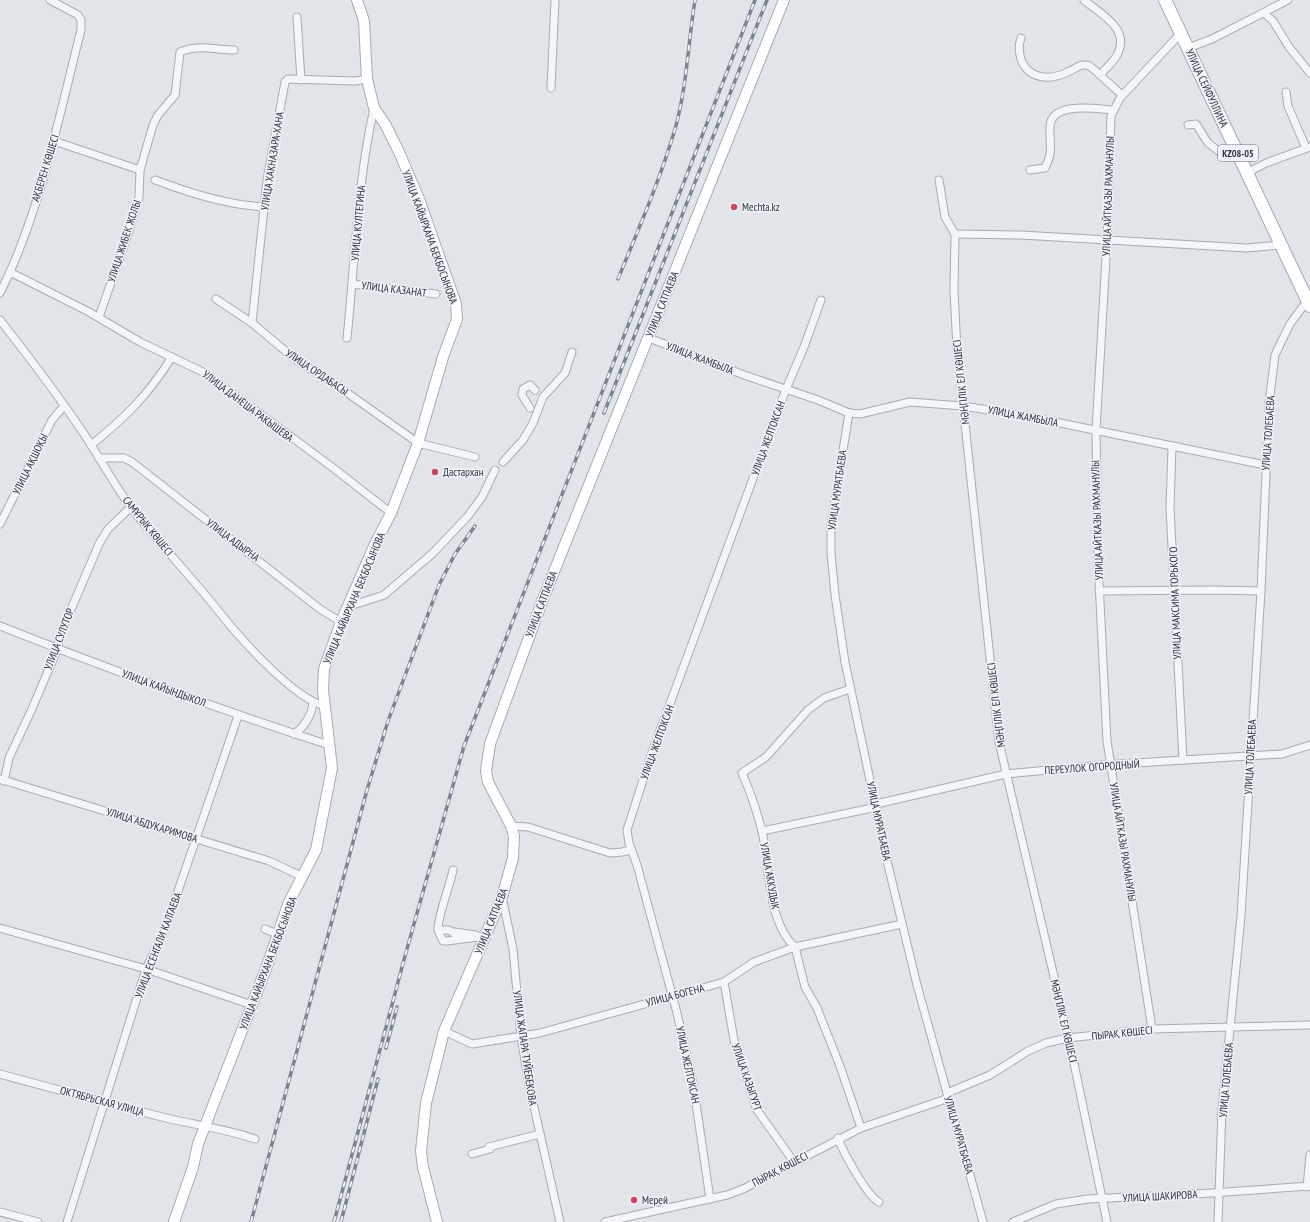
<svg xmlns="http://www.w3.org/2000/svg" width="1310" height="1222" viewBox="0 0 1310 1222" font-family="'PT Sans Narrow',sans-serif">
  <rect width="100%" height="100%" fill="#e1e5e9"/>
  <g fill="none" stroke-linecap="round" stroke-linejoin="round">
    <g stroke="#a6acb3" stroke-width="9">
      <g id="street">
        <path d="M1084 0C1099 13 1130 28 1118 53 1115 61 1106 68 1100 75"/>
        <polyline points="1264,13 1273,21 1289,47 1310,73"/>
        <polyline points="297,17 301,80"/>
        <path d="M1021 38C1018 46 1019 54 1022 62 1031 80 1051 80 1068 72 1077 68 1080 63 1090 66L1122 95"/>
        <polyline points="1188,48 1212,39 1288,0"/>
        <polyline points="551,88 555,0"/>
        <polyline points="1286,92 1288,106 1306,148"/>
        <polyline points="1188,125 1196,124 1208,143 1221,153 1236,149"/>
        <polyline points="54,141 140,170"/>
        <path d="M1030 170 1045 168C1054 151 1049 143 1050 126 1052 101 1097 109 1113 110"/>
        <polyline points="1247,173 1266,163 1310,147"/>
        <path d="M155 180C190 193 227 205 265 207"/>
        <polyline points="939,180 945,217 955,234 954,291 957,349 999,742 1071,1049 1107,1222"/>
        <polyline points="955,234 1021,235 1247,248 1281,245"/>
        <polyline points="10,272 89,312 140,342 205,373 332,467 391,513"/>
        <polyline points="352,284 436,294"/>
        <path d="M0 293C40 214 59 116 81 30V20L78 15 50 0"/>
        <polyline points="216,299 252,323 295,359 339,387 418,443 475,457"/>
        <path d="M99 317 128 234 139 197 140 170 153 125 158 115 175 95 180 52C196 44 217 50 234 50"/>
        <path d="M0 320C29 357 58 395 84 434 100 458 113 483 130 506 157 541 188 573 216 608 237 635 292 698 325 706"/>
        <polyline points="252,323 267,180 285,82 288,79 355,81 367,79"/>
        <path d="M347 338C355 261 357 184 374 108"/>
        <polyline points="649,338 744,375 818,400 849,413 860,414 910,402 963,406 1026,416 1265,465"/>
        <polyline points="530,408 522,395 523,389 530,385 535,390"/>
        <polyline points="849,413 831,525 831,553 835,595 845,662 888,865 917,985 983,1222"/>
        <path d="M91 445C126 417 148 395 172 357"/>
        <polyline points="1172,446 1170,508 1183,760"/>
        <polyline points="99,458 124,458 132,462 320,609 341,622"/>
        <polyline points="503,462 523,440 533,423 543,397 565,373 572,352"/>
        <polyline points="0,524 52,420 64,406"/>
        <polyline points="1099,591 1212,590 1261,591"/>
        <polyline points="347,607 384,595 433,553 468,516 482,497 495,470"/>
        <path d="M0 626C108 669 218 709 329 745"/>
        <path d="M850 689 824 698 808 710 766 757 742 773C750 791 757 812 762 831 770 866 767 922 795 947L805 987 817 1008 840 1066 861 1128"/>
        <path d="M294 734C305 727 312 714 313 702"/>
        <polyline points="0,779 269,861 303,877"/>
        <polyline points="4,781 9,758 31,711 57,650 59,639 69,614 99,544 108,529 131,507"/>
        <polyline points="876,804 1006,774 1103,765 1282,754 1310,745"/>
        <polyline points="511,826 528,827 610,853 622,852 631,850"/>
        <polyline points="762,831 877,807"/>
        <path d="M453 870C450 885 438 916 438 929 439 933 441 937 443 941H447L486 936"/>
        <polyline points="502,897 513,949 521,1036 529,1085 560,1222"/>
        <polyline points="0,928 146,969 252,1005"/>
        <polyline points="265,929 277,934"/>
        <polyline points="438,930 449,930 456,935"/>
        <polyline points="454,932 476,935"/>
        <polyline points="724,982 734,1040 757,1110 794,1162"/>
        <polyline points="1152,1029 1107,741 1098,561 1096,430 1107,240 1111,116 1120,98 1181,33"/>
        <polyline points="444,1031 472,1044 540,1033 724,982 754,962 795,947 902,924"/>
        <path d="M0 1074C55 1089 110 1104 166 1118 196 1125 226 1129 255 1139"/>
        <polyline points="947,1093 990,1075 1028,1051 1046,1043 1068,1038 1152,1029 1310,1025"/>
        <path d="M838 1138C843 1152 867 1196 879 1202"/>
        <polyline points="489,1147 540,1134"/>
        <polyline points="472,1154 490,1149"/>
        <polyline points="1307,1187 1310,1155"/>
        <polyline points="710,1199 693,1083 677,1013 637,865 629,843 627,830 651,755 786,389 804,347 821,300"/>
        <polyline points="0,1212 38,1222"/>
        <polyline points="67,1222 146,969 164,932 238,716"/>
        <polyline points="605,1222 727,1195 743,1189 861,1128 949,1098"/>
        <polyline points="1013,1222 1056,1204 1088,1199 1212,1193 1310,1186"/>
        <polyline points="1218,1222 1222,1110 1241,916 1261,591 1269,403 1275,355 1290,324 1307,301"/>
      </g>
    </g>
    <g stroke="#a6acb3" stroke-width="12">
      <g id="secondary">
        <polyline points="174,1222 193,1167 198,1144 267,966 289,902 316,850 332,768 323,690 324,669 341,622 375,544 391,513 418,443 443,357 457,319 456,304 419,199 399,152 385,124 374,108 367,79 364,21 357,0"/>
        <polyline points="437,1222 423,1167 421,1151 426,1103 444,1031 502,897 513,858 514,836 511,826 488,782 486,771 490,744 543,599 784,0"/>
      </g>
    </g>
    <g stroke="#a0a9b5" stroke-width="14">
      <polyline id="primary" points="1165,0 1310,306"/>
    </g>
    <use href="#street" stroke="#f4f5f8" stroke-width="7"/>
    <use href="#secondary" stroke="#fff" stroke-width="10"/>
    <use href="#primary" stroke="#fff" stroke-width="12"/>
    <g stroke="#7a8593" stroke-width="3.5">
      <g id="rail">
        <path d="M618 279C638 230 660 180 675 129 687 87 688 43 695 0"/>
        <polyline points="604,413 767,0"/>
        <polyline points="386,1048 397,1007"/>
        <polyline points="251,1222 367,790 388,721 439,585 455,554 475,526"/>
        <polyline points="334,1222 405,956 464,746 755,0"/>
        <polyline points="341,1222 378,1079"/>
      </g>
    </g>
    <use href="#rail" stroke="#f0f3f7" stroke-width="2" stroke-dasharray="6" stroke-linecap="butt"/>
  </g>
  <g fill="#cc4861" stroke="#f0f3f7" stroke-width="1.5">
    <circle cx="734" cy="207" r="4"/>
    <circle cx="435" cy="472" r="4"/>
    <circle cx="634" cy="1200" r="4"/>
  </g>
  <g text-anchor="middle" stroke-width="3" stroke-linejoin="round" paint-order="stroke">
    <rect fill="#f0f3f7" stroke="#656d78" stroke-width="1" x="1218" y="145" width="40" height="16" rx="3"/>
    <g font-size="10" font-weight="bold" fill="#293341">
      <text x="1238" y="157">KZ08-05</text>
    </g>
    <g font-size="11" fill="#293341" stroke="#f0f3f7">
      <text transform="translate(1207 88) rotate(65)" y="4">УЛИЦА СЕЙФУЛЛИНА</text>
      <text transform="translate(272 161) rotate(-81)" y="4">УЛИЦА ХАКНАЗАРА-ХАНА</text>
      <text transform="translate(45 168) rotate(-73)" y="4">АҚБЕРЕН КӨШЕСІ</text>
      <text transform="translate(1108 196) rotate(-88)" y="4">УЛИЦА АЙТКАЗЫ РАХМАНУЛЫ</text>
      <text transform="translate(358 223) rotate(-85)" y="4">УЛИЦА КУЛТЕГИНА</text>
      <text transform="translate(430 237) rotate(70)" y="4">УЛИЦА КАЙЫРХАНА БЕКБОСЫНОВА</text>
      <text transform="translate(124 241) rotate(-72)" y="4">УЛИЦА ЖИБЕК ЖОЛЫ</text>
      <text transform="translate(394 289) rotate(7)" y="4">УЛИЦА КАЗАНАТ</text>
      <text transform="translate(662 304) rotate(-68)" y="4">УЛИЦА САТПАЕВА</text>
      <text transform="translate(700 358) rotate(21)" y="4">УЛИЦА ЖАМБЫЛА</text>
      <text transform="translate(317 372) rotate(34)" y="4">УЛИЦА ОРДАБАСЫ</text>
      <text transform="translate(961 382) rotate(-96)" y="4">МӘҢГІЛІК ЕЛ КӨШЕСІ</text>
      <text transform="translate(248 406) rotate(37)" y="4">УЛИЦА ДАНЕША РАКЫШЕВА</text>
      <text transform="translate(1023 416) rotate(11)" y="4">УЛИЦА ЖАМБЫЛА</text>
      <text transform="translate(1268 433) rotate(-86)" y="4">УЛИЦА ТОЛЕБАЕВА</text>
      <text transform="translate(768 438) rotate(-70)" y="4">УЛИЦА ЖЕЛТОКСАН</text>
      <text transform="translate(30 464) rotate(-64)" y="4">УЛИЦА АҚШОҚЫ</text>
      <text transform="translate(837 490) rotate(-82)" y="4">УЛИЦА МУРАТБАЕВА</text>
      <text transform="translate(1097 520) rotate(-92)" y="4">УЛИЦА АЙТКАЗЫ РАХМАНУЛЫ</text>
      <text transform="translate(148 526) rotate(51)" y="4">САМҰРЫҚ КӨШЕСІ</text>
      <text transform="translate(233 540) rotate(37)" y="4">УЛИЦА АДЫРНА</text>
      <text transform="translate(354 598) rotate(-67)" y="4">УЛИЦА КАЙЫРХАНА БЕКБОСЫНОВА</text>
      <text transform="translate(1175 603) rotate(-92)" y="4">УЛИЦА МАКСИМА ГОРЬКОГО</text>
      <text transform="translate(541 604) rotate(-69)" y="4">УЛИЦА САТПАЕВА</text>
      <text transform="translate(59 639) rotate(-69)" y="4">УЛИЦА СУЛУТОР</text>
      <text transform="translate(164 688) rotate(20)" y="4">УЛИЦА КАЙЫНДЫКОЛ</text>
      <text transform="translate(996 705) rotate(-97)" y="4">МӘҢГІЛІК ЕЛ КӨШЕСІ</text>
      <text transform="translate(657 742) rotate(-70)" y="4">УЛИЦА ЖЕЛТОКСАН</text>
      <text transform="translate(1250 757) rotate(-87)" y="4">УЛИЦА ТОЛЕБАЕВА</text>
      <text transform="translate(1092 767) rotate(-4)" y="4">ПЕРЕУЛОК ОГОРОДНЫЙ</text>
      <text transform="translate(879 821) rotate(78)" y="4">УЛИЦА МУРАТБАЕВА</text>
      <text transform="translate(152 825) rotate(17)" y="4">УЛИЦА АБДУКАРИМОВА</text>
      <text transform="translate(1123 842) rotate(81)" y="4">УЛИЦА АЙТКАЗЫ РАХМАНУЛЫ</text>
      <text transform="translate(770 876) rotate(80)" y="4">УЛИЦА АККУДЫК</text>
      <text transform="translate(491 921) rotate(-68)" y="4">УЛИЦА САТПАЕВА</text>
      <text transform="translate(158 945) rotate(-69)" y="4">УЛИЦА ЕСЕНГАЛИ КАЛГАЕВА</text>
      <text transform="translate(268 963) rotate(-69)" y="4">УЛИЦА КАЙЫРХАНА БЕКБОСЫНОВА</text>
      <text transform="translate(675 995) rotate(-15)" y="4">УЛИЦА БОГЕНА</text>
      <text transform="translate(1064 1021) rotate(77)" y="4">МӘҢГІЛІК ЕЛ КӨШЕСІ</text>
      <text transform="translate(1122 1033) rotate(-6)" y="4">ПЫРАҚ КӨШЕСІ</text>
      <text transform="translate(525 1048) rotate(82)" y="4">УЛИЦА ЖАПАРА ТУЙЕБЕКОВА</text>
      <text transform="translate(688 1065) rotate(78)" y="4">УЛИЦА ЖЕЛТОКСАН</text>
      <text transform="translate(747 1077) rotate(71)" y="4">УЛИЦА КАЗЫГУРТ</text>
      <text transform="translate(1226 1080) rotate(-85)" y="4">УЛИЦА ТОЛЕБАЕВА</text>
      <text transform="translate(102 1101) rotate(15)" y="4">ОКТЯБРЬСКАЯ УЛИЦА</text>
      <text transform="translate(959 1135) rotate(74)" y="4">УЛИЦА МУРАТБАЕВА</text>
      <text transform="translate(780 1169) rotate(-28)" y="4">ПЫРАҚ КӨШЕСІ</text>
      <text transform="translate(1160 1196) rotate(-3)" y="4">УЛИЦА ШАКИРОВА</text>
    </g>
    <g font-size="11" fill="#293341" stroke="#f0f3f7" text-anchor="start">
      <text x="742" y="211">Mechta.kz</text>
      <text x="443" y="476">Дастархан</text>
      <text x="642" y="1204">Мерей</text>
    </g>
  </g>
</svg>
